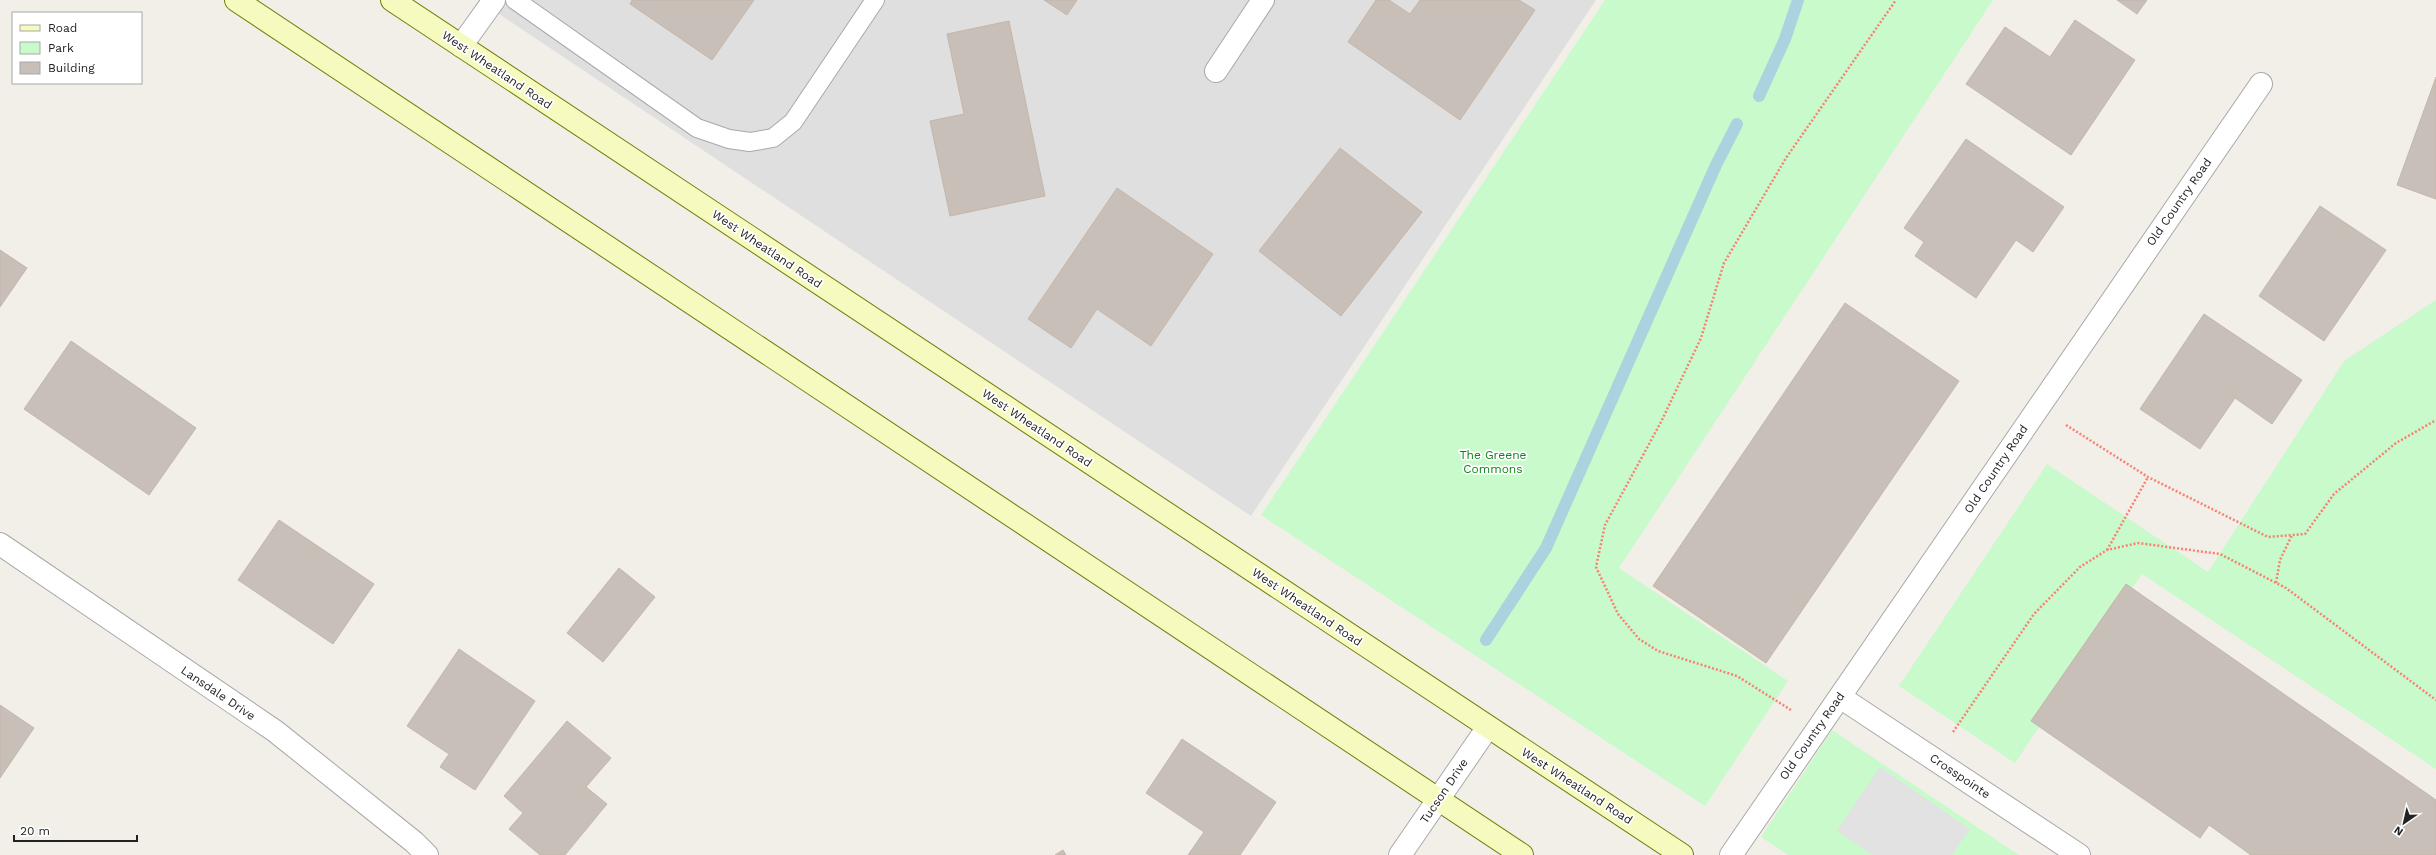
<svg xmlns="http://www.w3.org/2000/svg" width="2436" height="855" viewBox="0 0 2436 855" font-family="'Work Sans',sans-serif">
  <rect width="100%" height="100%" fill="#f2efe9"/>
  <polygon fill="#e0dfdf" points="478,0 1596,0 1251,516"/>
  <g fill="#c8facc">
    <polygon points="1605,0 1993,0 1619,568 1788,681 1705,806 1261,515"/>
    <polygon points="2436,300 2436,769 2142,574 2015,763 1899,686 2047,464 2208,572 2344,361"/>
    <polygon points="1832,730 2019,855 1788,855 1761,837"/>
  </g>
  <polygon fill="#e2e2e2" points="1880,767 1970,829 1952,855 1872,855 1837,831"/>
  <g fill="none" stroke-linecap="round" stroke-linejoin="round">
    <g stroke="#aad3df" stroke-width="12">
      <polyline points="1759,96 1785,39 1798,0"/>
      <polyline points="1486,640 1546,548 1716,165 1737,124"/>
    </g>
  </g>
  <g fill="#c7bfb8" stroke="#c4b6ab">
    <polygon points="632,0 754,0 712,60 630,4"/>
    <polygon points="1044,0 1077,0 1067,15"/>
    <polygon points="1376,0 1389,0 1410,14 1420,0 1519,0 1535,10 1460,120 1348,42"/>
    <polygon points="2117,0 2147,0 2137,14"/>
    <polygon points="2075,20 2135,60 2071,155 1966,84 2005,27 2050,57"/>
    <polygon points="1009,21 1045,196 950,216 930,121 964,114 947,34"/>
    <polygon points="2436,77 2436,199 2397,185"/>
    <polygon points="1966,139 2064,207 2033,252 2016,240 1976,298 1915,256 1924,242 1904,228"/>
    <polygon points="1340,148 1422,212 1341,316 1259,251"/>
    <polygon points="1117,188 1213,254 1151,346 1097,309 1071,348 1028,319"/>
    <polygon points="2320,206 2386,250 2324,341 2259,296"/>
    <polygon points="0,250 27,268 0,307"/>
    <polygon points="1845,303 1959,381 1766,663 1653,586"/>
    <polygon points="2204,314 2302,380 2272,424 2235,398 2200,449 2140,409"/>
    <polygon points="71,341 196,428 149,495 24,409"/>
    <polygon points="279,520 374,584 333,644 238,580"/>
    <polygon points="619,568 655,597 603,662 567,633"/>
    <polygon points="2126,584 2436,800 2436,855 2251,855 2209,825 2200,838 2031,721"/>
    <polygon points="459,649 535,701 475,790 440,767 449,754 407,726"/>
    <polygon points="0,705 34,728 0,778"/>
    <polygon points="567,721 611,758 586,787 607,804 565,855 540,855 509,829 523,813 504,796"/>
    <polygon points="1182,739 1276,802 1240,855 1188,855 1204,832 1146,793"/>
    <polygon points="1063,850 1066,855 1055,855"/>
  </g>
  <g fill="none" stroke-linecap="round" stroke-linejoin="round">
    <g stroke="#a9a9a9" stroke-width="20">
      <polyline id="lane" points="515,0 697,128 729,139 750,142 773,138 793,122 875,0"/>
    </g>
    <g stroke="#a9a9a9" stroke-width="24">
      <g id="street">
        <polyline points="461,46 494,0"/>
        <polyline points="1216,71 1263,0"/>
        <polyline points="0,544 275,731 414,842 427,855"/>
        <polyline points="1840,697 2079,855"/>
        <polyline points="1400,855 1488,727"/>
        <polyline points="1731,855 2261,84"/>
      </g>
    </g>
    <g stroke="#707d05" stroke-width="24">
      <g id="secondary">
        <polyline points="236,0 1522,855"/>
        <polyline points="392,0 1682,855"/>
      </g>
    </g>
    <g stroke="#fa8072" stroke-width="2.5" stroke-dasharray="2 2" stroke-linecap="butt">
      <polyline points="2066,425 2148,477 2268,537 2305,534 2334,494 2396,443 2436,420"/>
      <polyline points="2107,550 2148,477"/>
      <polyline points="2276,583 2280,560 2292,535"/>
      <polyline points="1791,710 1737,676 1658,651 1639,639 1618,614 1596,567 1605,525 1661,422 1701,338 1724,263 1786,158 1896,0"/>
      <polyline points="1953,732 2034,614 2080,567 2107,550 2138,543 2220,554 2286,588 2436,700"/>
    </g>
    <use href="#lane" stroke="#fff" stroke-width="18"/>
    <use href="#street" stroke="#fff" stroke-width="22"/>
    <use href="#secondary" stroke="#f7fabf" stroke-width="22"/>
  </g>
  <g text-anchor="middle" stroke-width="3.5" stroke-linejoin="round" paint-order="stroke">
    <g font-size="12" fill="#222" stroke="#fff">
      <text transform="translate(497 70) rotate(34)" y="4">West Wheatland Road</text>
      <text transform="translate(2179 202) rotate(-55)" y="4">Old Country Road</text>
      <text transform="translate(767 249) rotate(34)" y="4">West Wheatland Road</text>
      <text transform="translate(1037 428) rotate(34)" y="4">West Wheatland Road</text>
      <text transform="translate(1996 469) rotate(-56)" y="4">Old Country Road</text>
      <text transform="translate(1307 607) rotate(34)" y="4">West Wheatland Road</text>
      <text transform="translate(218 693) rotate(34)" y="4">Lansdale Drive</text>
      <text transform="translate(1812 736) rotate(-55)" y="4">Old Country Road</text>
      <text transform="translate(1960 776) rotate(34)" y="4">Crosspointe</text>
      <text transform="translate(1577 786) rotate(33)" y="4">West Wheatland Road</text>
      <text transform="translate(1444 791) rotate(-56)" y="4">Tucson Drive</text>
    </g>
    <g font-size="12" fill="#0c8416" stroke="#fff">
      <text x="1493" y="459">The Greene<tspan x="1493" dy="14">Commons</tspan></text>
    </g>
  </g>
  <rect x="12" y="12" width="130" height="72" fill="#ffffff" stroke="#a7a7a7"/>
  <rect x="20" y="25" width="20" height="6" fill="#f7fabf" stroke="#a7a7a7"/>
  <text x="48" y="32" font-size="12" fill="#222222">Road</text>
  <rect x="20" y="42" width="20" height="12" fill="#c8facc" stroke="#a7a7a7"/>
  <text x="48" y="52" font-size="12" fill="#222222">Park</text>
  <rect x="20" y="62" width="20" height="12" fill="#c7bfb8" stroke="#a7a7a7"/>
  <text x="48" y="72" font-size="12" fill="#222222">Building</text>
  <g transform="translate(2404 823) rotate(214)" stroke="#ffffff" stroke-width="3" paint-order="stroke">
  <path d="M0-3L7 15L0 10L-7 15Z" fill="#222222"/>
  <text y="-6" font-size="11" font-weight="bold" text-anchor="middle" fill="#222222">N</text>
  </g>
  <path d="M14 835v6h123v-6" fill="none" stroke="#222222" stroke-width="2"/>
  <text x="20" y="835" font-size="12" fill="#222222" stroke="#ffffff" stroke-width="3" paint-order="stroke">20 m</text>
</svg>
